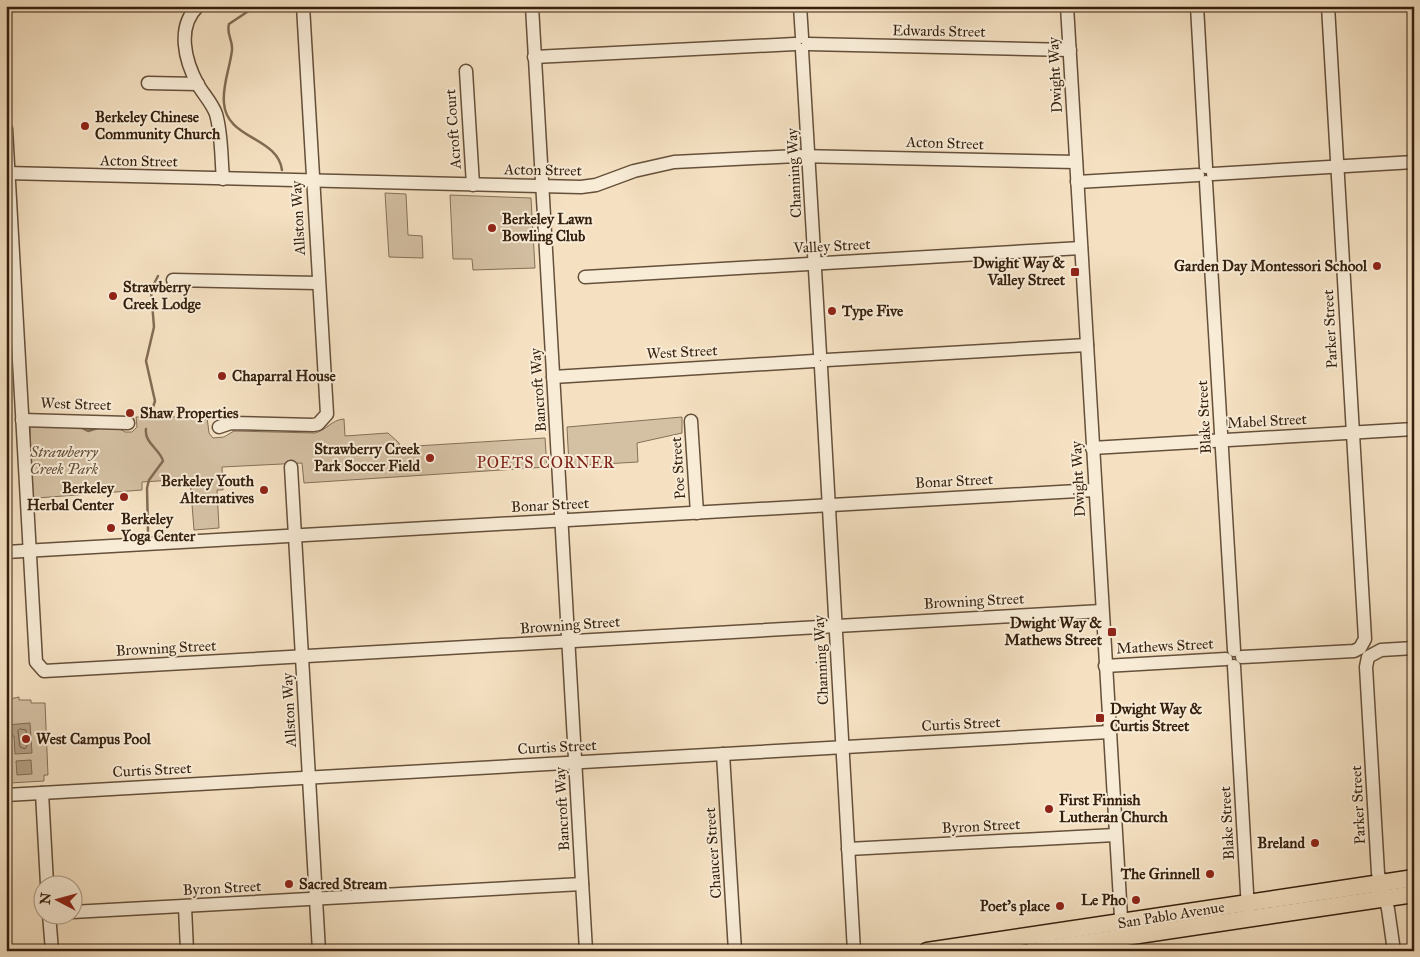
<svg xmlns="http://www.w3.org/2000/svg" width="1420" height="957" viewBox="0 0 1420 957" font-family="'IM FELL Great Primer',serif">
  <rect width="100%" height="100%" fill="#f5e1c2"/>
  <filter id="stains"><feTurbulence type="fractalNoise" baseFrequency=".004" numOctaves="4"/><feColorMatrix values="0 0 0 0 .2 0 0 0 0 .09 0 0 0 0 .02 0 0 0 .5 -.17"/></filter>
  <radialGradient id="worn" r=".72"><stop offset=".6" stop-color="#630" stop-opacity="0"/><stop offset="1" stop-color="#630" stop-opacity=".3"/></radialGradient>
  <g fill="#d4c0a3" stroke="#847058">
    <polygon points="385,193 406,194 408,235 422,236 423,258 389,257"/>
    <polygon points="450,195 531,198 535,268 473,270 472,259 453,259"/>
    <path d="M136 417H207L209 433 213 438 224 437 234 431 315 433C327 430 331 420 344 419L345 436 388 433 399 443 400 447 545 438 547 467 304 483 302 463 222 467 223 490H217L219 528 194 530 190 479 142 482V490L37 498 31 496 28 443H30V426L117 427 125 432H132L137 427Z"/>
    <polygon points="682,417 682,433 637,443 638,462 569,466 567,427"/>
    <polygon points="19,697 19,700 31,700 31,703 45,703 48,775 44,775 44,781 10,783 9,780 6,780 6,700"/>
  </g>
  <g fill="#b49f84" stroke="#816c54">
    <polygon points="30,723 32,753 15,754 14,736 6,736 6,725"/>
    <polygon points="31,760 32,774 17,775 16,761"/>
  </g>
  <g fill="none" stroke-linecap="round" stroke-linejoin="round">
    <polygon stroke="#745f48" stroke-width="1" points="20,729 26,730 27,746 25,749 20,747 18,731"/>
    <g stroke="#816c54" stroke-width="2.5">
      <path d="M256 6 229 24C226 34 233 40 232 50 230 68 222 86 224 103 226 139 278 137 282 170"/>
      <polyline points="151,413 155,401 146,361 154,327 151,290 158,276"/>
      <polyline points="80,427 88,431 98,428"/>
      <path d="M146 429C144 443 160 449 163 461L149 480 147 488 148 531"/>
    </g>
    <g stroke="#65503a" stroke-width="15">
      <g id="minor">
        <path d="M198 6C176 27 185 61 198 85 204 95 212 103 216 114 222 135 221 158 223 179"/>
        <polyline points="532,6 586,951"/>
        <polyline points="800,6 802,37"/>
        <polyline points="1067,6 1123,951"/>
        <polyline points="1197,6 1206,167"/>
        <polyline points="808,44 1070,50"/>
        <polyline points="802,50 820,354"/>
        <polyline points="534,57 795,44"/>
        <polyline points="466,71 473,185"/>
        <polyline points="148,83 198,84"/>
        <polyline points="6,129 36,662 44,671 1102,611"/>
        <polyline points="6,173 581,187 596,185 634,171 674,162 797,156 1076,162"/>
        <polyline points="1213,174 1414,162"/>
        <polyline points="1077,182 1198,175"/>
        <polyline points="1206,182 1234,650"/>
        <polyline points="585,277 1081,248"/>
        <polyline points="173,280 318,283"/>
        <polyline points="827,360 1087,345"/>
        <polyline points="821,367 854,951"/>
        <polyline points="553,377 814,361"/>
        <polyline points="22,420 128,423"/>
        <polyline points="691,421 697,513"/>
        <polyline points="219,427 231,423 313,425 318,424 327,414 303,6"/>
        <polyline points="1092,448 1414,429"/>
        <polyline points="291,467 319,951"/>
        <polyline points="6,552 1095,490"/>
        <polyline points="1242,657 1354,651 1360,648 1365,639 1328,6"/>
        <polyline points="1105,666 1226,659"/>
        <polyline points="1234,666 1248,910"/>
        <polyline points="723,754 735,951"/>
        <polyline points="42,793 47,884"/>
        <polyline points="6,795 1109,732"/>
        <polyline points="848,849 1115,835"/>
        <polyline points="185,907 187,951"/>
        <polyline points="72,912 582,884"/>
        <polyline points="49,914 52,951"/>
        <polyline points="1394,951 1388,909 1378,873 1366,667 1368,657 1381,650 1414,648"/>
      </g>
    </g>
    <g stroke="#351f0d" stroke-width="19">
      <g id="major">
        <polyline points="927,951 1414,878"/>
        <polyline points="1032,951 1414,894"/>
      </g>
    </g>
    <use href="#minor" stroke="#f8ecd7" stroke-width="12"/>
    <use href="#major" stroke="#f5e1c2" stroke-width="16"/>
  </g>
  <g fill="#8f2418" stroke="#f8ecd7" stroke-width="2">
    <circle cx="85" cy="126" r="5"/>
    <circle cx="492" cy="228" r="5"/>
    <circle cx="1377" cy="266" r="5"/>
    <rect x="1070" y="267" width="10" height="10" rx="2.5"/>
    <circle cx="113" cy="296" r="5"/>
    <circle cx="832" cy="311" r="5"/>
    <circle cx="222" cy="376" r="5"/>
    <circle cx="130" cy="413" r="5"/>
    <circle cx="430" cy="458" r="5"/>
    <circle cx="264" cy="490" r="5"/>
    <circle cx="124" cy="497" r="5"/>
    <circle cx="111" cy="528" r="5"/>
    <rect x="1107" y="627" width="10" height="10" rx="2.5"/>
    <rect x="1095" y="713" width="10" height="10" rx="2.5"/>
    <circle cx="26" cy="739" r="5"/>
    <circle cx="1049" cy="809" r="5"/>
    <circle cx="1315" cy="843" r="5"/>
    <circle cx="1210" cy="874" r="5"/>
    <circle cx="289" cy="884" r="5"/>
    <circle cx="1136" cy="900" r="5"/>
    <circle cx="1060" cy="906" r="5"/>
  </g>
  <g text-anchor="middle" stroke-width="4" stroke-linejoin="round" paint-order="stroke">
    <g font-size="15" fill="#351f0d" stroke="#f8ecd7">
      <text transform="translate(939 31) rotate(1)" y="5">Edwards Street</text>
      <text transform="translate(1055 75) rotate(-93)" y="5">Dwight Way</text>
      <text transform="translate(453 129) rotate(-94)" y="5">Acroft Court</text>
      <text transform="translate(945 143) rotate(2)" y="5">Acton Street</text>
      <text transform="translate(139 161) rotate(1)" y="5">Acton Street</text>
      <text transform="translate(543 170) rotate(1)" y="5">Acton Street</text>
      <text transform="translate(794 173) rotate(-93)" y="5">Channing Way</text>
      <text transform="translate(298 218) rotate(-93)" y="5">Allston Way</text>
      <text transform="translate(832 246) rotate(-3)" y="5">Valley Street</text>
      <text transform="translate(1330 329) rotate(-93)" y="5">Parker Street</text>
      <text transform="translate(682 352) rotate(-3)" y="5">West Street</text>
      <text transform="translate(538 390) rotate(-94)" y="5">Bancroft Way</text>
      <text transform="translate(76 404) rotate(2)" y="5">West Street</text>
      <text transform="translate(1204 417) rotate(-93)" y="5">Blake Street</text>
      <text transform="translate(1267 421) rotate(-3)" y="5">Mabel Street</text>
      <text transform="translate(678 468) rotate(-94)" y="5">Poe Street</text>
      <text transform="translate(1078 479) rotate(-93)" y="5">Dwight Way</text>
      <text transform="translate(954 481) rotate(-3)" y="5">Bonar Street</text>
      <text transform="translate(550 505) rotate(-3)" y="5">Bonar Street</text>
      <text transform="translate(974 601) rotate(-3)" y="5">Browning Street</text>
      <text transform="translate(570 625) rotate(-4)" y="5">Browning Street</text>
      <text transform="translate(1165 646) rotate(-3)" y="5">Mathews Street</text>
      <text transform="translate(166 648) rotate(-3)" y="5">Browning Street</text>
      <text transform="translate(821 660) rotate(-93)" y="5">Channing Way</text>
      <text transform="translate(289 710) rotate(-93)" y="5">Allston Way</text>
      <text transform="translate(961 724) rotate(-3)" y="5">Curtis Street</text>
      <text transform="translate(557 747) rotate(-3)" y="5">Curtis Street</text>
      <text transform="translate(152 770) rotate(-3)" y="5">Curtis Street</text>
      <text transform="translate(1358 805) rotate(-93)" y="5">Parker Street</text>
      <text transform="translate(562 809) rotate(-93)" y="5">Bancroft Way</text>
      <text transform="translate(1227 823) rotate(-93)" y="5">Blake Street</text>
      <text transform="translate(981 826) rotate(-3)" y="5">Byron Street</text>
      <text transform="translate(713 853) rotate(-94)" y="5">Chaucer Street</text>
      <text transform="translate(222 888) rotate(-3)" y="5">Byron Street</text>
      <text transform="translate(1171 915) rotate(-9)" y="5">San Pablo Avenue</text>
    </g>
    <g font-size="15" font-weight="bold" fill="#351f0d" stroke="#f8ecd7" text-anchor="start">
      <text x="95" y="122">Berkeley Chinese<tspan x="95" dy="17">Community Church</tspan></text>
      <text x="502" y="224">Berkeley Lawn<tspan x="502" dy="17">Bowling Club</tspan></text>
      <text x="1065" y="268" text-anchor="end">Dwight Way &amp;<tspan x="1065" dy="17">Valley Street</tspan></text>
      <text x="1367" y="271" text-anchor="end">Garden Day Montessori School</text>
      <text x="123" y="292">Strawberry<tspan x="123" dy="17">Creek Lodge</tspan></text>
      <text x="842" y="316">Type Five</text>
      <text x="232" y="381">Chaparral House</text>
      <text x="140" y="418">Shaw Properties</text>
      <text x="420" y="454" text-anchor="end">Strawberry Creek<tspan x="420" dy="17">Park Soccer Field</tspan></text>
      <text x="254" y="486" text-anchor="end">Berkeley Youth<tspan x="254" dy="17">Alternatives</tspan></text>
      <text x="114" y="493" text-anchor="end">Berkeley<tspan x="114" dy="17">Herbal Center</tspan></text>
      <text x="121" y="524">Berkeley<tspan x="121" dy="17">Yoga Center</tspan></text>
      <text x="1102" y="628" text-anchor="end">Dwight Way &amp;<tspan x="1102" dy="17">Mathews Street</tspan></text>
      <text x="1110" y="714">Dwight Way &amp;<tspan x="1110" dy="17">Curtis Street</tspan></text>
      <text x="36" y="744">West Campus Pool</text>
      <text x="1059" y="805">First Finnish<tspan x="1059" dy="17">Lutheran Church</tspan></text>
      <text x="1305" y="848" text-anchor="end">Breland</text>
      <text x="1200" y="879" text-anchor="end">The Grinnell</text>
      <text x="299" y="889">Sacred Stream</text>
      <text x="1126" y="905" text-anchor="end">Le Pho</text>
      <text x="1050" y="911" text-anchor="end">Poet's place</text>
    </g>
    <g font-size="15" font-style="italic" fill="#654f3a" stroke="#f8ecd7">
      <text x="64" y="457">Strawberry<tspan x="64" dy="17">Creek Park</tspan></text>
    </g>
    <g font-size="16" letter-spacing="1" fill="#7a1f14" stroke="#f8ecd7">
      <text x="546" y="468">POETS CORNER</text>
    </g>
  </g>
  <rect width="1420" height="957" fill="none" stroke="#f5e1c2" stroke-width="25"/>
  <rect x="8" y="8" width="1405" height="942" fill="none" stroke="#351f0d" stroke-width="2.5"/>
  <rect x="12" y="12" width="1395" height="932" fill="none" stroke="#351f0d"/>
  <g transform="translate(58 900) rotate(276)"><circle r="24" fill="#f8ecd7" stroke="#aa9a86"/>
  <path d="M0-4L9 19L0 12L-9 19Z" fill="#8f2418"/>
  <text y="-8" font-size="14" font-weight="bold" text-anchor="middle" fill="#351f0d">N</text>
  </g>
  <rect width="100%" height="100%" filter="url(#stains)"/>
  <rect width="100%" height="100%" fill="url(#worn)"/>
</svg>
